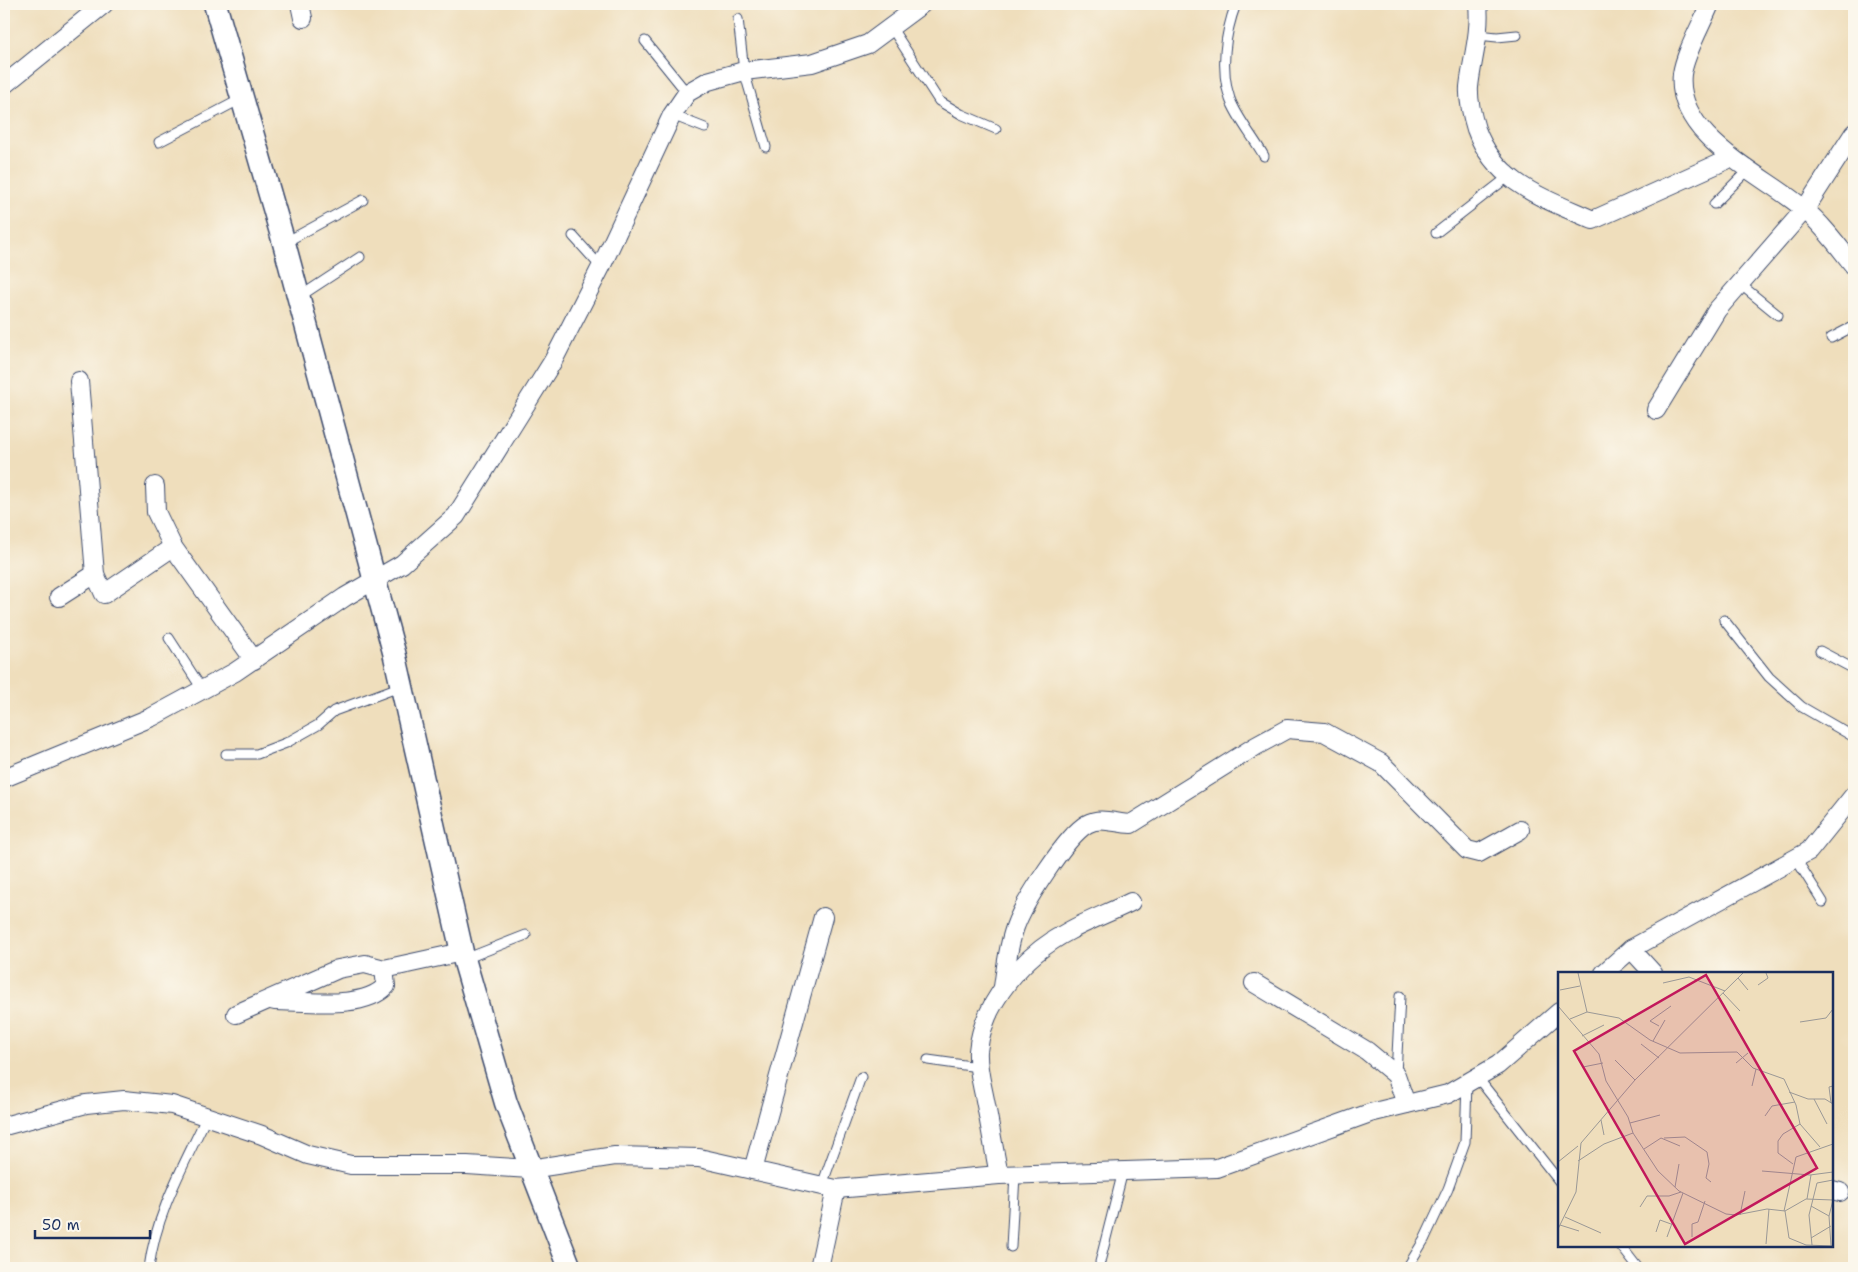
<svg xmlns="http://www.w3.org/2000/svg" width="1858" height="1272" viewBox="0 0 1858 1272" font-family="'Shantell Sans',sans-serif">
  <rect width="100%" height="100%" fill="#fbf7ec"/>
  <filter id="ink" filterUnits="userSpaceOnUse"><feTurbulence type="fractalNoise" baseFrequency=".02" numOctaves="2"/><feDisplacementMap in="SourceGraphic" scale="10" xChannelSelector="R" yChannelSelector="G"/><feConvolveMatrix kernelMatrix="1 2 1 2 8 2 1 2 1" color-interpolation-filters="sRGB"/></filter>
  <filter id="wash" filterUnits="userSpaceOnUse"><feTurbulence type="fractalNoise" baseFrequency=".0096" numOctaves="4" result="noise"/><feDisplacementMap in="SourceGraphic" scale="20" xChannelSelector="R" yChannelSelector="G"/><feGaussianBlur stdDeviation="1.12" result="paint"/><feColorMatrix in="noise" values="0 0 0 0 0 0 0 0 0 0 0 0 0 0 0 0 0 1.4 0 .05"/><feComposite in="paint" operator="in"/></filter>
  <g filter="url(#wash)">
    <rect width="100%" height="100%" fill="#efdebc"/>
  </g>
  <g filter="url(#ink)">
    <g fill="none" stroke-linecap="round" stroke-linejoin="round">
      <g stroke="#3b496c" stroke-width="11">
        <g id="service">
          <path d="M1236 4C1225 33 1220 69 1230 99 1237 118 1254 138 1264 156"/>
          <polyline points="738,19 744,71 766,147"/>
          <polyline points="891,27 939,101 961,114 996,129"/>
          <polyline points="1478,35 1497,37 1517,35"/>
          <polyline points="645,41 687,93"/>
          <polyline points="672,115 705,128"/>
          <polyline points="159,142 241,99"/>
          <polyline points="1714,204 1748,170"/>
          <polyline points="1436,233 1508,177"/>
          <polyline points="573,236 601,267"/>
          <polyline points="284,243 363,200"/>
          <polyline points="1740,284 1778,315"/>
          <polyline points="299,297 360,257"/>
          <polyline points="1831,338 1854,326"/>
          <polyline points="1724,620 1769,677 1802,707 1854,737"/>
          <polyline points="169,638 202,689"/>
          <polyline points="1820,651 1854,669"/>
          <polyline points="226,754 257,754 286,743 318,725 334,711 402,686"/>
          <polyline points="1796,859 1823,902"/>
          <polyline points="465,959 526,935"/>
          <polyline points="928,1060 978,1067"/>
          <polyline points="1396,1075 1400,996"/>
          <polyline points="1477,1077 1559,1181"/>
          <polyline points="822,1185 861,1077"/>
          <polyline points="1621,1246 1638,1268"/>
          <polyline points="1011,1247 1015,1175"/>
          <polyline points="1100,1262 1123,1171"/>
          <path d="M149 1268C156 1213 184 1165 207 1116"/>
          <polyline points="1407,1268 1424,1240 1448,1189 1465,1142 1467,1083"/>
        </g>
      </g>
      <g stroke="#3b496c" stroke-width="20">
        <g id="minor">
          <polyline points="300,4 303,18"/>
          <path d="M1478 4C1481 33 1472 59 1469 87 1468 102 1472 116 1476 129 1496 184 1544 198 1593 220L1731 158"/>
          <path d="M1710 4C1702 24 1685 53 1682 74 1675 138 1765 175 1804 209 1823 225 1839 247 1854 266"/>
          <polyline points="4,85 104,4"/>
          <polyline points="79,381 95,574 104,594 173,547"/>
          <polyline points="1656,410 1717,310 1805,209 1854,133"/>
          <polyline points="155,486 156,512 173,547 254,660"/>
          <polyline points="59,597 95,574"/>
          <polyline points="4,778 152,717 235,672 345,597 402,564 456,516 553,361 601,267 672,115 687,93 708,81 744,71 812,63 868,44 922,4"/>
          <polyline points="1631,949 1653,973"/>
          <polyline points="1604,973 1631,949 1809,851 1854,795"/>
          <polyline points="1254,983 1367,1051 1396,1075 1406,1104"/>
          <path d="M1003 987C1006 967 1008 946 1015 927 1023 904 1066 836 1087 824 1101 816 1116 824 1131 824L1256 746 1287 729 1324 732 1381 763 1467 850 1479 853 1520 830"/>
          <path d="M274 1001C307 1001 363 1010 386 986L384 969"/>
          <polyline points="236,1014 338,969 365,964 384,969 462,952"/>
          <polyline points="4,1126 86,1104 124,1100 172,1105 262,1135 308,1155 351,1165 467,1165 530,1169 615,1156 699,1158 836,1189 999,1175 1217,1168 1370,1113 1448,1094 1498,1065 1559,1012"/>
          <polyline points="753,1170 823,917"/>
          <path d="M999 1175C994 1150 990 1125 985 1100 982 1084 977 1068 978 1051 983 1001 1025 954 1069 931 1089 920 1111 912 1131 902"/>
          <polyline points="1832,1190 1840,1192"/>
          <polyline points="819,1268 836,1189"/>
        </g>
      </g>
      <g stroke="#3b496c" stroke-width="25">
        <polyline id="tertiary" points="215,4 284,243 394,652 462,952 506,1103 570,1268"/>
      </g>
      <use href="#service" stroke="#fff" stroke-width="9"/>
      <use href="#minor" stroke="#fff" stroke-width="18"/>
      <use href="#tertiary" stroke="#fff" stroke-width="22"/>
    </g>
  </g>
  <g transform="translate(1558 972)">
    <rect width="275" height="275" fill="#efdebc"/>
    <path fill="none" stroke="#9a9896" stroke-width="1" d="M20 1 29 40M180 6 190 18M105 11 131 5 167 19M200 13 210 6 208 1M2 18 22 14M165 21 182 39M0 34 41 82 48 109 70 145 75 161 100 199 121 219 168 242 178 243 209 237 227 239 248 227 275 228M12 47 29 40 61 46 92 68 122 81 179 80 195 96 226 107 238 133 242 152 262 175M242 50 268 46 275 37M101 54 92 49 113 34M24 64 46 53M95 69 107 48M83 72 101 86M57 88 77 108M178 91 190 81M25 95 45 91M194 114 198 97M231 120 250 127H267L275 132M256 127 269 152M273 131 271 115 275 114M207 144 214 134 237 130M43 148 46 163M72 151 102 143M106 166 127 165 149 180 151 192 148 206 153 210M86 177 103 166 122 174M20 189 46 172 75 161M0 190 20 174M235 192 220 181V169L225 162 242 152M204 199 252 203 275 200M117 215 121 192M249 227 253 203M253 234 271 244M82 235 89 224H111L123 220M226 239 238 185 275 172M227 239 231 266 248 273 275 274M182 243 187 219M7 245 43 261M2 253 21 259M0 257 18 220 23 171 77 108 185 1M98 260 102 248 113 252M109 265 125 221M134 265V252L140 250 147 229M253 266 273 254M208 272 211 237M254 273 251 243 259 211 275 208M273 274 271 244 275 228"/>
    <path fill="#c2185b" fill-opacity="0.15" stroke="#c2185b" stroke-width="2.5" d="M148 3 259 196 127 272 16 79Z"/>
    <rect width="275" height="275" fill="none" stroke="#1b2f5e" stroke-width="2.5"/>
  </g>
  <rect width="1858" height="1272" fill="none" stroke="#fbf7ec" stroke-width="20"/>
  <path d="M35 1230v8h115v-8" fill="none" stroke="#1b2f5e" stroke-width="2.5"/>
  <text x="42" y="1230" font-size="15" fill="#1b2f5e" stroke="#fbf7ec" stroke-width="4" paint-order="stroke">50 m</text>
</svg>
